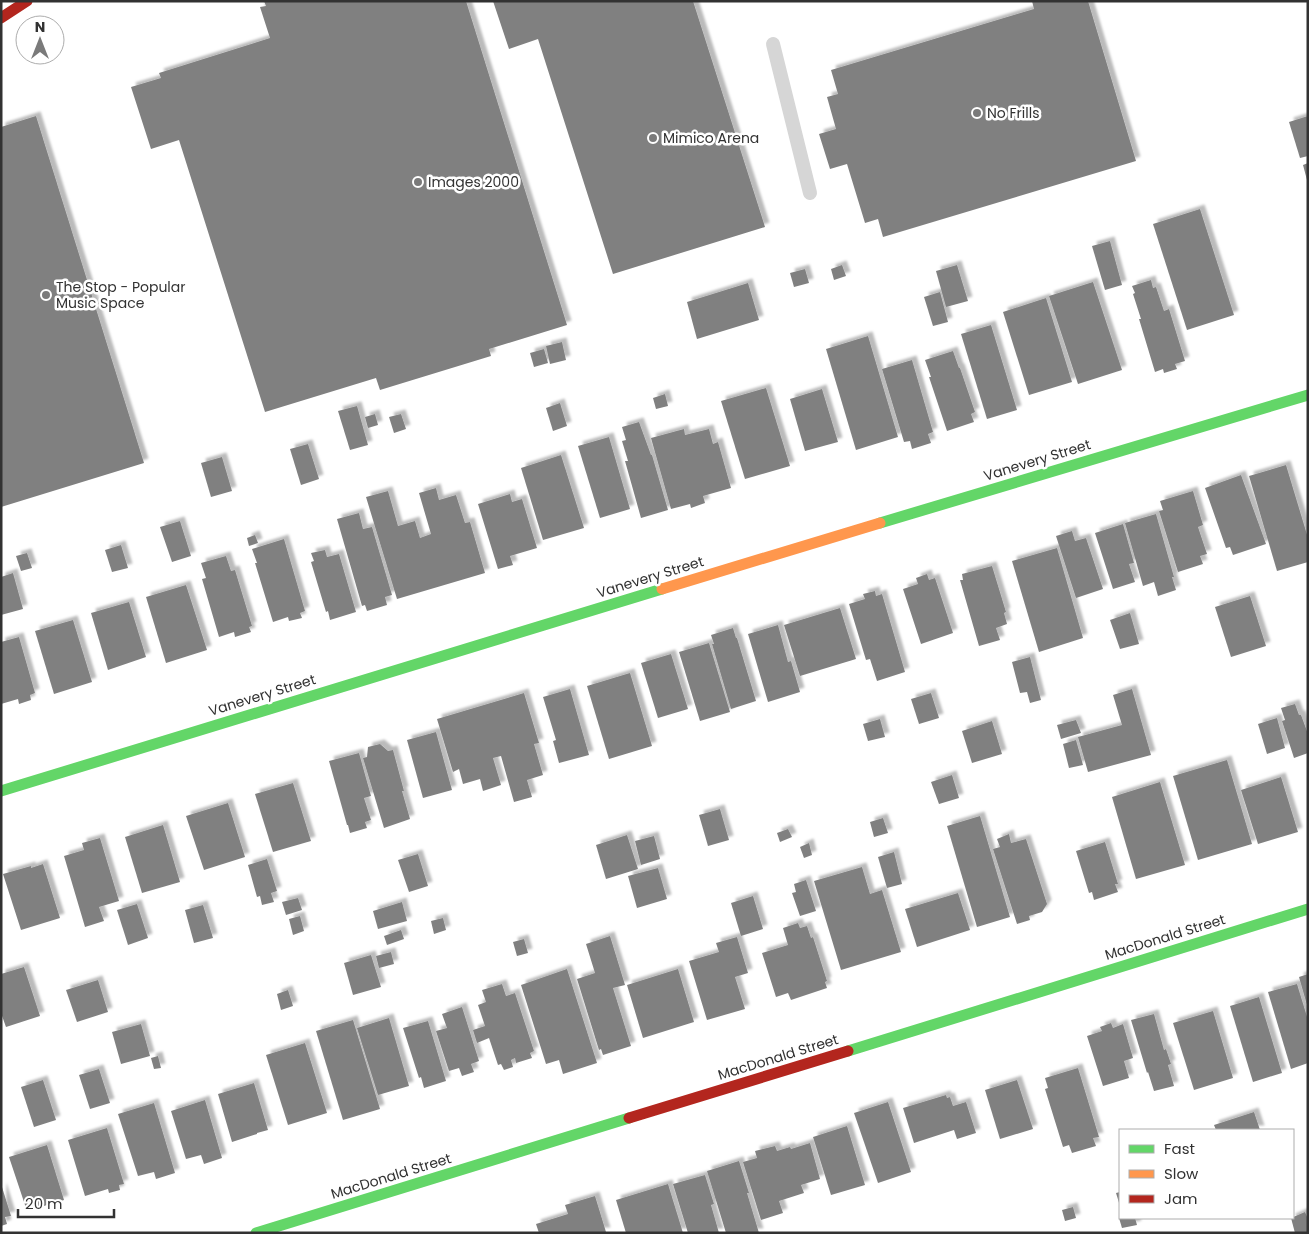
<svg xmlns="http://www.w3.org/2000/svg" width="1309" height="1234" viewBox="0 0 1309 1234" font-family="Poppins,sans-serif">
  <defs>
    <filter id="shadow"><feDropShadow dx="4.5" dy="-4.5" stdDeviation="1" flood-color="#0004"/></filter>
  </defs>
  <rect width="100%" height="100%" fill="#fff"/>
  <g fill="#808080" filter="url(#shadow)">
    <polygon points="264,1 466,1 567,325 489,349 491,356 380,390 376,378 265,412 179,140 151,149 131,87 161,78 159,73 270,38 260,7 266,6"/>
    <polygon points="493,1 693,1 765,227 613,274 538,39 509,49"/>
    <polygon points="1032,1 1088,1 1136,161 883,237 878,219 865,223 847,164 830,169 819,134 836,129 827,97 838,94 831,70 1034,9"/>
    <polygon points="36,116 144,463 1,507 1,127"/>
    <polygon points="1308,116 1308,156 1300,158 1289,122"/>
    <polygon points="1308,163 1308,180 1307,180 1303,165"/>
    <polygon points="1200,209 1234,315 1187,330 1153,224"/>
    <polygon points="1110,241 1122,285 1105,290 1092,246"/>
    <polygon points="842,265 846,276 834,280 831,269"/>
    <polygon points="957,265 968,301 946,307 936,271"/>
    <polygon points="805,269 809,283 794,287 790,273"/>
    <polygon points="1151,280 1153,288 1156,287 1164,311 1169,309 1185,361 1175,364 1177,369 1164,373 1163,369 1155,372 1139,319 1141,319 1133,294 1135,293 1132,286"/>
    <polygon points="1093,282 1122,370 1078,384 1049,296"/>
    <polygon points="748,283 759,320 697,339 687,302"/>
    <polygon points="940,292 948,322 933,326 924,297"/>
    <polygon points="1046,298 1072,382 1029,395 1003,312"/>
    <polygon points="991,325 1017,410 987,419 961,334"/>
    <polygon points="868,336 898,437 856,450 826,349"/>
    <polygon points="562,342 566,360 550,364 546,346"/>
    <polygon points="544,349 548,363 534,367 530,353"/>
    <polygon points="953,351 959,368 960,368 975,412 971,414 974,422 947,431 929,377 931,377 925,360"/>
    <polygon points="912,360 933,432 928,434 931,443 912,449 910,441 904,442 882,369"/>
    <polygon points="766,388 790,466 745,479 721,401"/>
    <polygon points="822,389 838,442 805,451 790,399"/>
    <polygon points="665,394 668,406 656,409 653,398"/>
    <polygon points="560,403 567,426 553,431 546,408"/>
    <polygon points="357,406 368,445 350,450 338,411"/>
    <polygon points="375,414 378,425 368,428 365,417"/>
    <polygon points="401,414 406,429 394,433 389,417"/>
    <polygon points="639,422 651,455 652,455 668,510 641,518 625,461 628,461 622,441 626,440 622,427"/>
    <polygon points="684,429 685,435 709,429 713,444 718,442 731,488 703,496 705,503 691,508 690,504 671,509 651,438"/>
    <polygon points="609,437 630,509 600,518 578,446"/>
    <polygon points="308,444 319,479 301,485 290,449"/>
    <polygon points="561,455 584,528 543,540 521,468"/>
    <polygon points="222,457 232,491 211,497 201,463"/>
    <polygon points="1286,465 1308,538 1308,562 1277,571 1249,476"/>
    <polygon points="1241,475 1266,544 1233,555 1230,547 1226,548 1205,488"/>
    <polygon points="436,488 439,500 456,495 465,523 470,522 485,573 397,599 366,497 388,491 398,526 415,521 420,538 431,534 419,493"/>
    <polygon points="1193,491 1203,525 1198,527 1207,554 1200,556 1203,564 1178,572 1159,511 1163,510 1160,501"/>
    <polygon points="510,494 512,502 522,499 537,548 510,556 513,565 498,569 478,504"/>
    <polygon points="359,513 363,529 372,527 392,595 385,597 387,605 367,611 365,605 362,606 337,519"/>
    <polygon points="1156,514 1174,577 1172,577 1176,590 1158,596 1154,582 1143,586 1125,523"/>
    <polygon points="180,521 191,556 172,562 160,527"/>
    <polygon points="1123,524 1134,563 1129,564 1135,582 1113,589 1095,533"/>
    <polygon points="1072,531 1075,541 1086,538 1103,589 1076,598 1056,536"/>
    <polygon points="255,535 258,543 249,546 247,538"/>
    <polygon points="284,539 305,611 300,613 302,618 289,621 288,617 273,622 255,563 257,563 252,549"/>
    <polygon points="121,545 128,568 112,572 105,550"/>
    <polygon points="1057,548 1083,638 1039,652 1012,561"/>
    <polygon points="325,550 327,557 339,554 356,612 330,620 328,611 326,612 311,562 314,561 311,553"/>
    <polygon points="27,553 32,568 21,571 16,556"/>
    <polygon points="226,556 231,571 235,570 252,626 249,627 251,632 235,637 234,632 219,637 202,579 206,578 201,563"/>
    <polygon points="992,566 1006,612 1004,613 1007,624 996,628 1000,640 979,646 960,580 963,580 962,574"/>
    <polygon points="13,573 23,609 1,615 1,577"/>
    <polygon points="927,574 929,580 935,578 953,633 921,644 903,589 918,584 916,578"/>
    <polygon points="186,585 207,650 166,663 146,597"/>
    <polygon points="875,591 876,596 882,594 905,672 877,681 870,659 866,660 849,604 865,599 863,594"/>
    <polygon points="1250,596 1266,646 1231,657 1215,607"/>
    <polygon points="129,602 146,657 108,670 91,613"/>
    <polygon points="840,608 856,659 800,676 784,625"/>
    <polygon points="1130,613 1139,644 1120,649 1110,620"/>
    <polygon points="73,620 92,682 54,694 35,631"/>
    <polygon points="778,625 788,662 791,661 800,692 768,702 748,634"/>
    <polygon points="733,628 736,638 737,638 756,701 731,709 712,644 714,644 711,635"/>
    <polygon points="19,637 35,693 30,695 31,700 19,704 18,699 1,704 1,642"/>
    <polygon points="709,643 730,712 700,721 679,652"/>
    <polygon points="671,654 688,709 658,718 641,663"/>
    <polygon points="1030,657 1041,700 1030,703 1027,692 1020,693 1012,662"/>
    <polygon points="630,673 652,746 609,759 587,686"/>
    <polygon points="570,689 589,755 559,763 553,741 556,740 543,697"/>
    <polygon points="1132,689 1151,755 1088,772 1078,737 1122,725 1113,695"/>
    <polygon points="524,693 539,743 534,744 543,775 527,780 532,797 514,802 501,756 493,758 501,785 483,791 480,779 463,784 459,769 453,772 437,719"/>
    <polygon points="931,693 939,718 919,724 911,699"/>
    <polygon points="1295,704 1299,715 1301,715 1308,734 1308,753 1294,758 1282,721 1285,720 1281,708"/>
    <polygon points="1277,718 1285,748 1267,754 1258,724"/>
    <polygon points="880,719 885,737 868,741 863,724"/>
    <polygon points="1076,720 1081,733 1061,739 1057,725"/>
    <polygon points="992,721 1002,754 972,763 962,731"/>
    <polygon points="436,732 452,790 423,798 407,740"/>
    <polygon points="1076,740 1083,765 1069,768 1063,744"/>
    <polygon points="380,744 388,751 393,750 404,791 402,791 410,819 384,828 363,758 367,757 368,747"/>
    <polygon points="359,753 371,796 364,798 371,820 365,822 367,828 350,833 348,825 347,825 329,761"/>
    <polygon points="1227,760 1252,844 1198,860 1173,776"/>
    <polygon points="952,775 959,798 939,804 931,782"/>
    <polygon points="1281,777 1298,832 1258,844 1241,790"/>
    <polygon points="1160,782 1185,865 1136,879 1112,797"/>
    <polygon points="293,783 311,841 273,852 255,794"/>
    <polygon points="228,803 245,857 204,870 186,816"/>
    <polygon points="720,809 729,840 708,846 699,815"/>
    <polygon points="980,816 1010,917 977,927 947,826"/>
    <polygon points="883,818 888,833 874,837 870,822"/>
    <polygon points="163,825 180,882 142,893 125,837"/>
    <polygon points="788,829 792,837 780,842 777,833"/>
    <polygon points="1009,834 1011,843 1026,839 1047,904 1042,912 1029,916 1030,920 1017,924 993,849 1000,847 997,839"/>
    <polygon points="627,835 638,869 606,879 596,845"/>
    <polygon points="654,836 660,859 641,865 635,841"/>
    <polygon points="100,838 119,901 99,907 104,921 85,927 64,856 84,850 82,843"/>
    <polygon points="1105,842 1118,884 1115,884 1118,892 1094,900 1092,892 1089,893 1076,851"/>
    <polygon points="809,843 812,855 804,858 800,847"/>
    <polygon points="894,852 902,884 887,888 878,857"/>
    <polygon points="418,854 428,886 409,892 398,860"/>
    <polygon points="267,859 277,891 271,893 274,902 262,905 260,896 257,897 248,865"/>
    <polygon points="43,864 60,918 21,930 3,874 31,866 31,868"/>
    <polygon points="862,867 870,894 882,890 901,952 841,970 814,881"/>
    <polygon points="658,868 667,899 637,908 628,876"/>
    <polygon points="806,880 816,911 800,916 792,893 796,892 794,884"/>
    <polygon points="958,893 970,930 917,947 905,909"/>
    <polygon points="753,896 763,929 741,936 731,903"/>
    <polygon points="298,898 302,910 286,915 282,902"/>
    <polygon points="402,902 407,921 378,929 373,911"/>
    <polygon points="137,904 148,938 128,945 117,910"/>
    <polygon points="203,905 213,938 194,943 185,910"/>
    <polygon points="300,916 304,931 293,935 289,919"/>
    <polygon points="443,918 446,930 434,934 431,921"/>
    <polygon points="798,923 800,928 807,926 811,938 813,937 827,981 825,982 827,988 791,1000 788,993 776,997 762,953 788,945 783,928"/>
    <polygon points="401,930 404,939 387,945 384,936"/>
    <polygon points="610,936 625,985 613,988 631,1046 603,1055 601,1049 599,1050 577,979 595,973 586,944"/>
    <polygon points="737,937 748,973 735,977 745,1009 707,1020 689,961 719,952 716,943"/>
    <polygon points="524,939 528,953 517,956 513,942"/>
    <polygon points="391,952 394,964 379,968 376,956"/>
    <polygon points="371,955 381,987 353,995 344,963"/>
    <polygon points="24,967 40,1016 6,1027 1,1013 1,974"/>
    <polygon points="567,969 597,1063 563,1074 559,1060 546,1064 521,985"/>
    <polygon points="678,969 694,1022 643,1038 627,985"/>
    <polygon points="1308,974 1308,1005 1307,1005 1299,977"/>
    <polygon points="98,980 108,1012 77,1022 66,990"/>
    <polygon points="502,984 506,996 515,993 534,1051 530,1053 532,1058 516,1063 515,1058 511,1060 513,1067 504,1070 501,1064 498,1065 489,1038 477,1043 473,1030 485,1026 478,1005 486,1002 482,990"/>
    <polygon points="1297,984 1308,1020 1308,1063 1291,1069 1268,992"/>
    <polygon points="288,990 293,1006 281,1010 277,994"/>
    <polygon points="1259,997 1282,1073 1253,1082 1230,1006"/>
    <polygon points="462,1007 479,1061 471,1064 474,1072 462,1076 459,1068 449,1071 436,1031 447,1028 442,1014"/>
    <polygon points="1213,1011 1233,1078 1194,1090 1173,1023"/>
    <polygon points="1154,1014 1164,1050 1166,1049 1171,1064 1168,1065 1174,1086 1154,1091 1148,1072 1147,1073 1131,1020"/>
    <polygon points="389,1018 409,1086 378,1095 357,1028"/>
    <polygon points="353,1020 380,1109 343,1120 316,1031"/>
    <polygon points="428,1021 446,1081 424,1088 421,1077 419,1078 403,1028"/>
    <polygon points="1111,1023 1113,1028 1123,1024 1133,1058 1124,1061 1129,1078 1103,1086 1087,1036 1102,1031 1100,1027"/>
    <polygon points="141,1024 150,1056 121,1064 112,1032"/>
    <polygon points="305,1043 327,1113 288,1125 266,1055"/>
    <polygon points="158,1056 161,1068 154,1069 151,1058"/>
    <polygon points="1078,1068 1099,1137 1093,1138 1096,1146 1072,1153 1069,1145 1063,1147 1045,1089 1048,1088 1045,1078"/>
    <polygon points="99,1069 110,1103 90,1109 79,1075"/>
    <polygon points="43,1080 56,1120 34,1127 21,1087"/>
    <polygon points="1017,1080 1033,1129 1000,1139 985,1090"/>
    <polygon points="254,1083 268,1130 257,1133 257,1134 232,1142 218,1094"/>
    <polygon points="946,1095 947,1098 950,1097 953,1106 966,1102 976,1133 957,1139 954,1130 914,1143 903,1108"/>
    <polygon points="205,1100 222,1158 204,1164 201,1155 186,1159 171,1111"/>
    <polygon points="888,1102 911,1172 878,1183 854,1113"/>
    <polygon points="154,1103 175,1173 156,1179 154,1172 138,1176 118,1114"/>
    <polygon points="1254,1112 1260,1130 1216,1130 1214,1125"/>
    <polygon points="847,1126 865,1185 831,1195 813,1137"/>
    <polygon points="107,1128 124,1184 119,1185 120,1190 109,1193 108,1189 85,1196 68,1140"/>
    <polygon points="810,1143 820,1179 801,1185 804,1193 779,1201 783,1213 761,1220 743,1162 757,1158 755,1151 775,1146 777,1151 790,1147 791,1149"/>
    <polygon points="47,1145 64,1200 27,1211 9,1157"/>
    <polygon points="739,1161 749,1193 747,1193 759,1233 726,1233 707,1171"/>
    <polygon points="705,1175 714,1204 711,1205 719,1233 688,1233 673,1184"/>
    <polygon points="668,1184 683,1233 626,1233 616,1200"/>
    <polygon points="2,1187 11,1216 5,1217 7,1224 1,1226"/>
    <polygon points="1120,1192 1120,1206 1116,1193"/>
    <polygon points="595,1196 606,1232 539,1233 536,1224 568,1214 565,1205"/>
    <polygon points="1073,1207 1076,1218 1065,1221 1062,1210"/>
    <polygon points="1305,1212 1308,1219 1308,1233 1295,1233 1291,1218"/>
    <polygon points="1119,1218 1135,1218 1137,1225 1122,1228"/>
  </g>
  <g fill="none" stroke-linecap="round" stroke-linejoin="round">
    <polyline stroke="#d6d6d6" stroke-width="14" points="773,44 810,193"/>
    <g stroke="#63d668" stroke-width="11">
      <polyline points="880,523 1308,395"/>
      <polyline points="1,791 662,589"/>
      <polyline points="848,1051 1308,909"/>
      <polyline points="256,1233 629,1118"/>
    </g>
    <polyline stroke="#ff974d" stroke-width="11" points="662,589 880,523"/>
    <g stroke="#b3261e" stroke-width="11">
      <polyline points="1,18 27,1"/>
      <polyline points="629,1118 848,1051"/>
    </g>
  </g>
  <g fill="#7a7a7a" stroke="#fff" stroke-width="2">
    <circle cx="977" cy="113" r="5"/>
    <circle cx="653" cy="138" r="5"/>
    <circle cx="418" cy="182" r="5"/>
    <circle cx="46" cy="295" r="5"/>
  </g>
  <g text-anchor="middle" stroke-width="5" stroke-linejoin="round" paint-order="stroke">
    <g font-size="14" fill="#323232" stroke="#fff" text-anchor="start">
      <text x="987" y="118">No Frills</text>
      <text x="663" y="143">Mimico Arena</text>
      <text x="428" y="187">Images 2000</text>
      <text x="56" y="292">The Stop - Popular<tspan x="56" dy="16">Music Space</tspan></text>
    </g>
    <g font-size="14" fill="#323232" stroke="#fff">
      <text transform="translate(1037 460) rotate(-17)" y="5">Vanevery Street</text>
      <text transform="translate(650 577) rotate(-17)" y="5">Vanevery Street</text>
      <text transform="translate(262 695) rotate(-17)" y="5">Vanevery Street</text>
      <text transform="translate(1165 937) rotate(-17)" y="5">MacDonald Street</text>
      <text transform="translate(778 1057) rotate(-17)" y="5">MacDonald Street</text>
      <text transform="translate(391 1176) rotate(-17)" y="5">MacDonald Street</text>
    </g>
  </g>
  <rect width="1309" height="1234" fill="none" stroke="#323232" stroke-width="5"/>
  <rect x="1119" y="1129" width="175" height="90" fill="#ffffff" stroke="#adadad"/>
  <rect x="1129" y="1145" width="25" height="8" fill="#63d668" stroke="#adadad"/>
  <text x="1164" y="1154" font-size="15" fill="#323232">Fast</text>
  <rect x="1129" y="1170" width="25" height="8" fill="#ff974d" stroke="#adadad"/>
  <text x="1164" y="1179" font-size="15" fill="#323232">Slow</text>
  <rect x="1129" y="1195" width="25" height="8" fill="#b3261e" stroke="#adadad"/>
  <text x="1164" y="1204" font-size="15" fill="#323232">Jam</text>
  <g transform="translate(40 40)"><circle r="24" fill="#ffffff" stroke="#adadad"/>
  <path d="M0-4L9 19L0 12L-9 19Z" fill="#7a7a7a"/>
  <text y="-8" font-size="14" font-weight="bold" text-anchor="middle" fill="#323232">N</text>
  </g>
  <path d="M18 1209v8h96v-8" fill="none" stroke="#323232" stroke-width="2.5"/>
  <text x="25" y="1209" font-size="15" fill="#323232" stroke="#ffffff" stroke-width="4" paint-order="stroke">20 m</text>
</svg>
